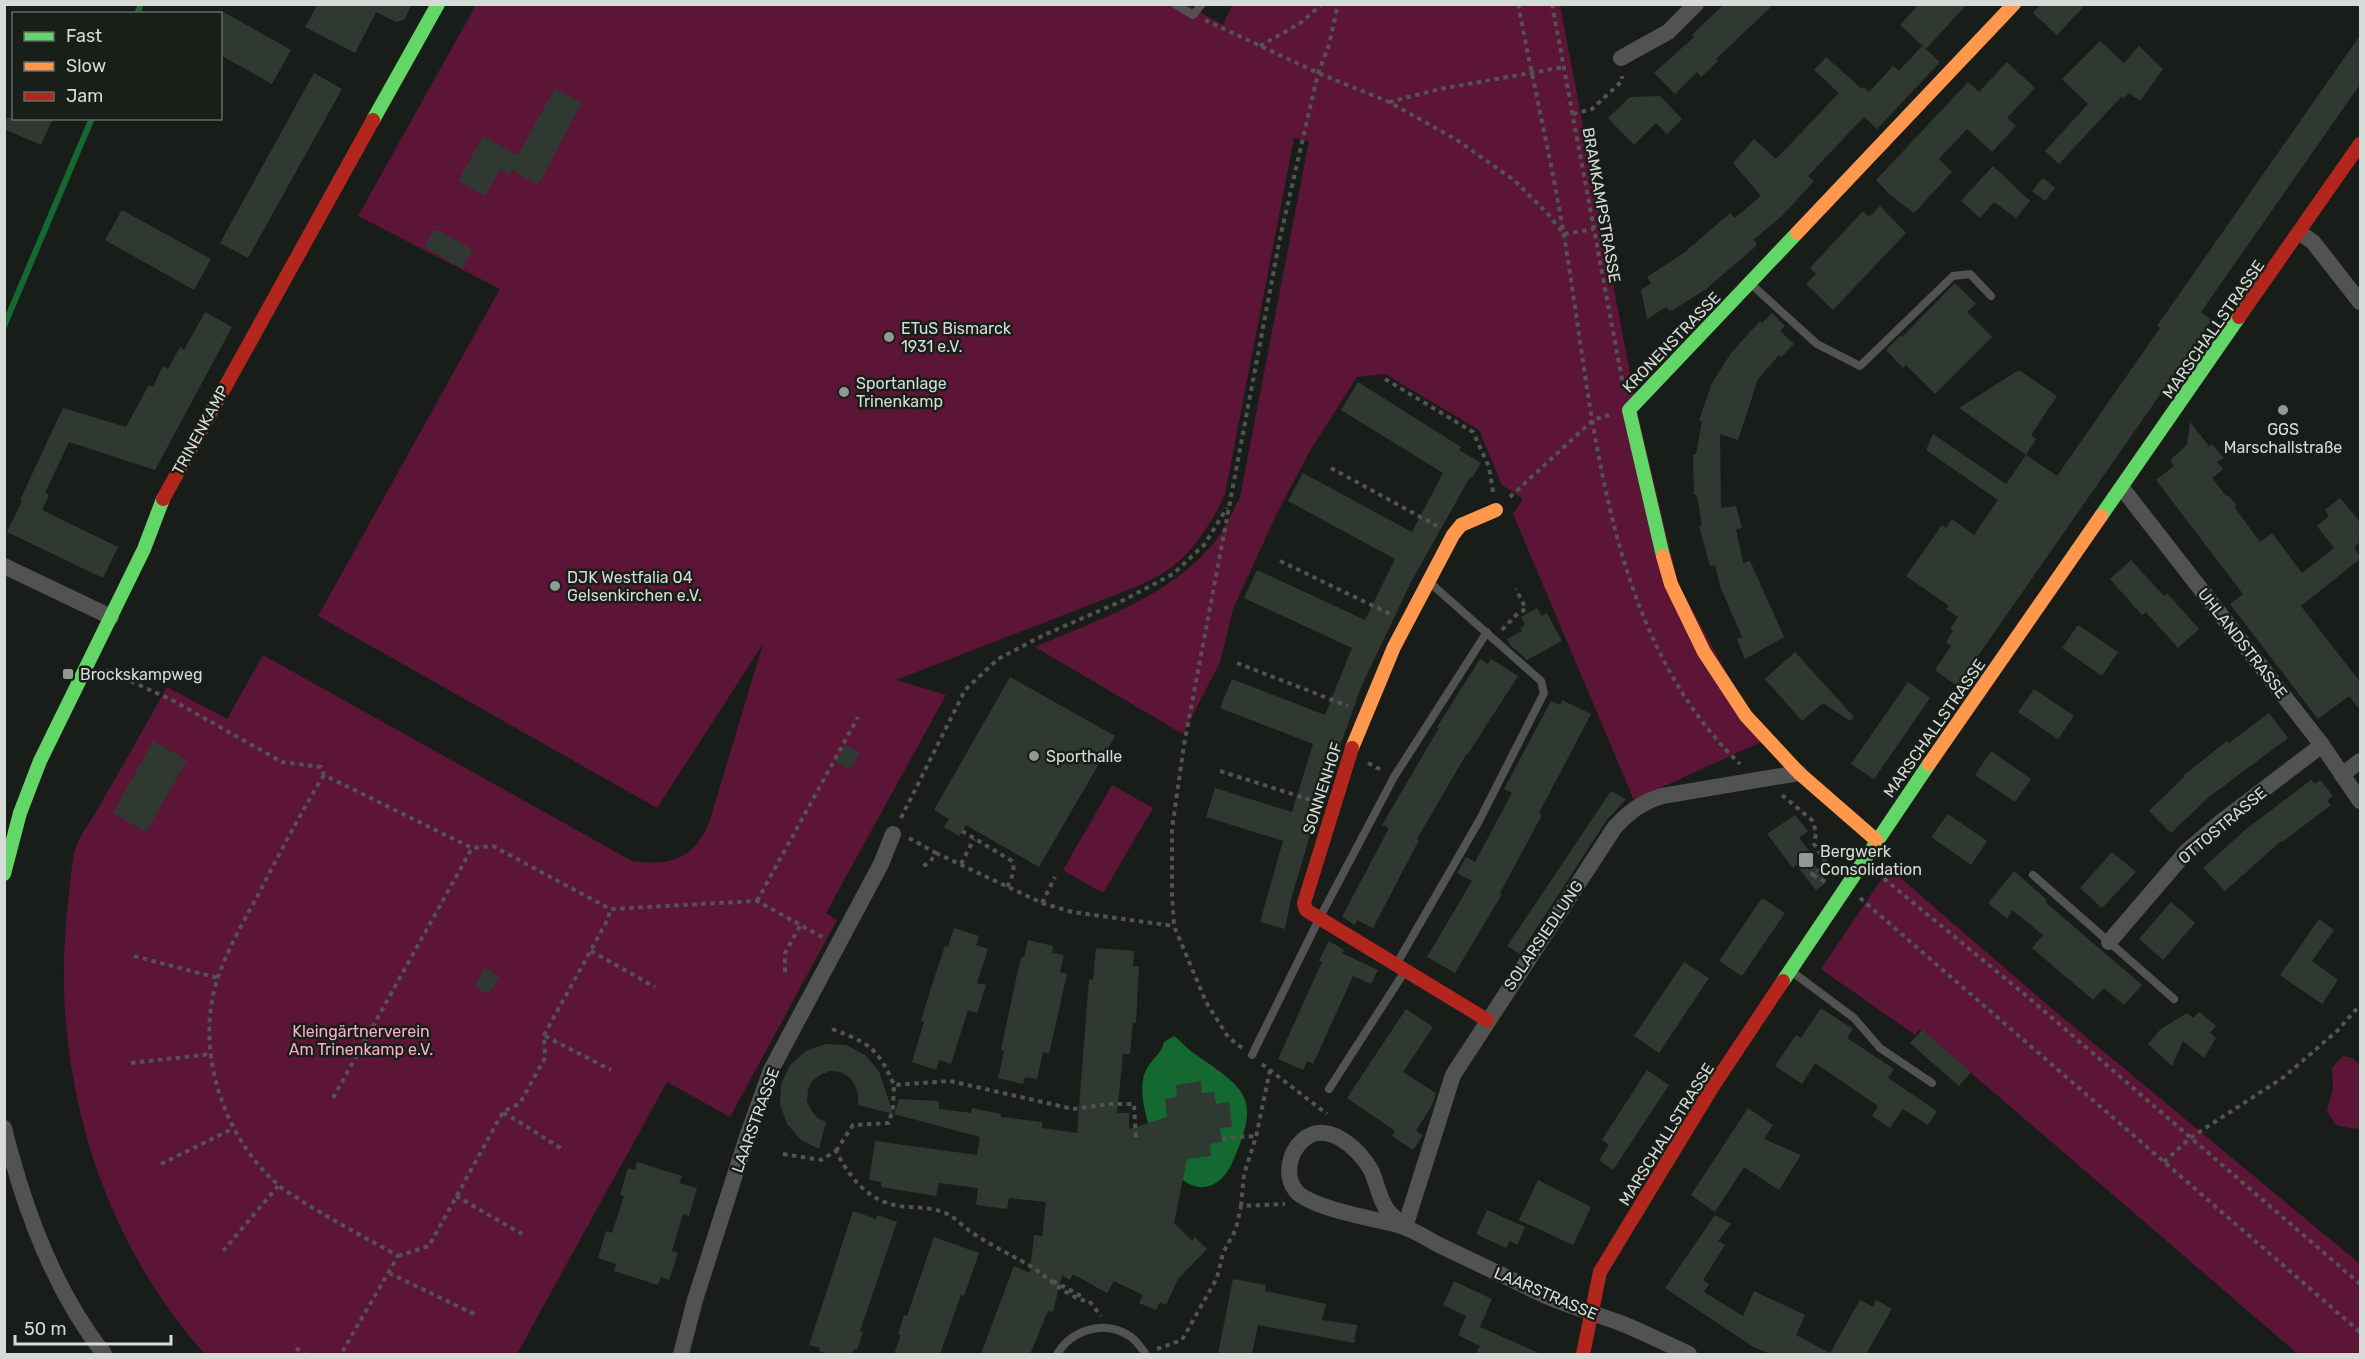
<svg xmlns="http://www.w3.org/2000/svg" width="2365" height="1359" viewBox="0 0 2365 1359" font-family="Rubik,sans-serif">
  <rect width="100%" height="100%" fill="#191d19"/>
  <g fill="#5c1536">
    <path d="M1185 4 1223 25 1232 5H1560L1638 415 1678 583 1763 741 1634 800 1513 514 1523 499 1502 485 1479 430 1385 374 1357 377 1311 449 1278 511 1233 609 1220 662 1183 734 1035 647C1097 620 1167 598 1212 545 1224 531 1232 514 1240 497L1309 141 1294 138 1225 494C1213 521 1195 549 1172 567 1162 575 1149 580 1138 586L896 680 946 695 826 913 837 920 730 1117 667 1082 517 1354H205C96 1233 49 1063 68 903 70 886 71 869 74 853 78 837 92 820 100 805 123 766 145 726 167 687L227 719 263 655 632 861C670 866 693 860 709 823L763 644 657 808 318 616 500 289 358 216 476 5Z"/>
    <polygon points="1112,785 1153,808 1103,893 1063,870"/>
    <polygon points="1889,868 2050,1007 2360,1264 2360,1354 2298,1354 1920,1029 1915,1035 1821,969"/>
    <polygon points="2343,1056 2353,1058 2360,1066 2359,1086 2360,1126 2356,1129 2336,1125 2327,1111 2333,1089 2332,1068"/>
  </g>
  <path fill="#146930" d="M1174 1036C1181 1041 1187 1049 1195 1054 1247 1090 1261 1098 1233 1161 1228 1173 1218 1186 1204 1187 1197 1188 1188 1184 1183 1180 1175 1173 1153 1140 1150 1130 1146 1115 1140 1095 1143 1080 1146 1061 1161 1057 1164 1042Z"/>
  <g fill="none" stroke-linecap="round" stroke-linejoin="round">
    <g stroke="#146930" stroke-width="6">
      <polyline points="137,14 141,4"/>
      <polyline points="4,326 92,118"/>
    </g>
  </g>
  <g fill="#303931">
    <polygon points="318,4 412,4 404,20 396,22 376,12 355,53 305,27"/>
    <polygon points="1724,4 1774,4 1716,59 1718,61 1701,77 1697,72 1675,94 1654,73 1694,37 1692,35"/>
    <polygon points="1919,4 1967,4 1926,49 1900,25"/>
    <polygon points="2041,4 2086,4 2057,35 2033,13"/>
    <polygon points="220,10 291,50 272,84 220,55"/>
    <polygon points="2361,34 2361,83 2201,312 2212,320 1957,686 1935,670 1951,646 1946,642 1953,631 1950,629 1958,617 1946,609 1949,606 1906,576 1942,525 1946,528 1952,519 1974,535 1998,500 1926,450 1933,434 2006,484 2026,455 2057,476 2160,328 2157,326 2178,296"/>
    <polygon points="2100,41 2124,63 2139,46 2163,69 2140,101 2129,93 2124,98 2122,96 2059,164 2045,151 2088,104 2062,79"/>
    <polygon points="1922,46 1940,62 1877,129 1864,117 1808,176 1814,181 1782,216 1753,240 1757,243 1755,247 1706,289 1673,310 1669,311 1666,307 1647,319 1641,290 1651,283 1647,277 1685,252 1730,213 1735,218 1761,196 1733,163 1754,139 1776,159 1839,93 1814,70 1826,57 1862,89 1864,87 1869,92 1893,66 1899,71"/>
    <polygon points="2007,62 2035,88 2007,118 2016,126 1992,152 1967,129 1939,159 1952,172 1914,213 1890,195 1876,180 1968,82 1979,92"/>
    <polygon points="314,73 342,89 248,258 220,243"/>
    <polygon points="555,88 582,103 538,185 512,170 509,175 500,170 485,196 458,181 483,136 518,155"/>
    <polygon points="1660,96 1682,119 1667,134 1656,123 1634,145 1608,118 1630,97"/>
    <polygon points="4,118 53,118 41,145 4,129"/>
    <polygon points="1993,166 2030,201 2016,218 1994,202 1980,218 1961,201"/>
    <polygon points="2043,178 2055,188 2045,201 2032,191"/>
    <polygon points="1880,206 1906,233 1833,310 1806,284 1816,274 1810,268 1863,211 1869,217"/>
    <polygon points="122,210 211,259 194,290 105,240"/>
    <polygon points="433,231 440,231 473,250 462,269 424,246"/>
    <polygon points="1955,283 1976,304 1967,312 1992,337 1935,394 1906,365 1903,368 1886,350 1900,336 1902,337"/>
    <polygon points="205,312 232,327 155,470 69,442 45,493 49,495 42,510 118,547 103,578 7,532 22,501 20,500 63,408 126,427 149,385 153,387 163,366 168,369 180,347 184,350"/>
    <polygon points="1772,313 1785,326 1780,331 1794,344 1781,357 1779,355 1758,379 1738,440 1720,434 1721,508 1736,506 1742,528 1736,529 1743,563 1750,561 1784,637 1745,659 1737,639 1742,637 1720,586 1715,565 1710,566 1699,526 1702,525 1697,495 1694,495 1693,454 1696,454 1699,438 1702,421 1699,420 1712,383 1731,353 1760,321 1762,323"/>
    <polygon points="2019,370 2057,396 2031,435 2036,439 2026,455 1959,408"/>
    <polygon points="1358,382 1461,447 1459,450 1481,463 1472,478 1470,477 1411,582 1361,687 1319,805 1291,899 1285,929 1260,922 1283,841 1206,817 1215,788 1292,812 1313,744 1220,708 1232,679 1325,715 1352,648 1244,598 1257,570 1365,620 1395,559 1288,501 1303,473 1412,532 1443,473 1341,410"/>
    <polygon points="2190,422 2209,446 2212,444 2224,458 2217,462 2223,469 2212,478 2226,496 2229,496 2236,505 2235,508 2260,542 2272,533 2302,573 2334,548 2317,526 2329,516 2325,510 2340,498 2361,523 2361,541 2354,547 2361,558 2301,606 2361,683 2361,711 2349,696 2318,719 2230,604 2243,594 2156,480 2174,466 2170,460 2187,445"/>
    <polygon points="2131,560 2164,596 2167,593 2199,629 2178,648 2146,612 2142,615 2110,579"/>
    <polygon points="1537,608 1542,616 1547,613 1562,641 1527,660 1510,645 1507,639 1522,631 1520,628 1525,625 1521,617"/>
    <polygon points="2078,625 2118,652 2102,676 2062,648"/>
    <polygon points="1795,652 1854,717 1850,721 1823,703 1802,721 1765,679"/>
    <polygon points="1480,659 1488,664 1491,659 1518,676 1468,754 1467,753 1417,839 1419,840 1373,928 1357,920 1355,925 1342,917 1389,828 1382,825 1439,728 1437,727"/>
    <polygon points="1010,677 1115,736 1039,867 966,825 959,836 944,827 949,819 934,810"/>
    <polygon points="1908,682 1930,698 1874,779 1851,764"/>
    <polygon points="2034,689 2074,716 2058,739 2018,712"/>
    <polygon points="1562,700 1591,714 1539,813 1542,815 1500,893 1502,894 1455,973 1427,957 1472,881 1457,873 1466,857 1475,862 1512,793 1504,789 1551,701 1560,705"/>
    <polygon points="2269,713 2288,738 2209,797 2171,833 2149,811 2185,776 2184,775 2227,741 2229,743"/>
    <polygon points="153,741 187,760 146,832 113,813"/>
    <polygon points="845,745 860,752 850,770 836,762"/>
    <polygon points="1991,751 2031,779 2015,802 1975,775"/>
    <polygon points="2311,780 2315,784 2320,780 2333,796 2327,801 2331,805 2282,842 2281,841 2225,891 2203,868 2245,830"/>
    <polygon points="1611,791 1626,799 1606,821 1520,954 1507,946"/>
    <polygon points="1948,814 1987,841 1971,865 1931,837"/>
    <polygon points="1795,815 1808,831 1799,838 1810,852 1807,854 1827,882 1816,890 1796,865 1793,868 1767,834"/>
    <polygon points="2112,852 2136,872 2102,908 2080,888"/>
    <polygon points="2014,871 2047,900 2045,902 2142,985 2124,1005 2104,988 2093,1000 2032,948 2043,935 2012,910 2007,919 1988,903"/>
    <polygon points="1762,898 1785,913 1742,976 1719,961"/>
    <polygon points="2171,902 2195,923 2163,960 2139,939"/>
    <polygon points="2319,919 2334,930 2312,961 2338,980 2322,1004 2280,975"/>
    <polygon points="954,928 979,936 976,945 988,949 977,983 986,985 977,1013 968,1010 951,1064 939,1060 936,1070 912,1062 924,1022 921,1021 931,988 945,946 948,947"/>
    <polygon points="1028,940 1053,946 1052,953 1064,955 1060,972 1067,974 1049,1054 1043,1052 1037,1079 1025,1077 1023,1084 998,1078 1004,1051 1001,1050 1013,993 1021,957 1024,957"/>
    <polygon points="1329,941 1344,950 1342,953 1378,970 1371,984 1353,976 1313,1064 1307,1061 1303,1070 1278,1059 1322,962 1319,961"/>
    <polygon points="1096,948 1134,951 1133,966 1139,966 1136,1023 1133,1023 1130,1054 1123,1054 1117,1113 1129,1113 1129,1129 1167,1117 1165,1099 1177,1097 1176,1085 1201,1081 1202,1093 1214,1092 1216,1104 1229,1102 1232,1127 1220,1128 1222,1142 1210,1144 1211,1156 1187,1159 1174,1223 1192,1241 1195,1237 1207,1249 1178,1279 1166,1305 1160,1302 1156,1310 1139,1303 1143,1295 1114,1281 1107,1293 1073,1274 1070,1280 1062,1275 1053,1312 1048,1311 1030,1354 981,1354 1014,1266 1030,1273 1034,1235 1042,1236 1046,1202 1009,1198 1007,1209 976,1205 978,1188 939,1183 936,1196 881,1187 881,1182 869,1180 875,1141 977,1155 980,1137 894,1114 899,1099 939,1101 939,1109 971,1113 972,1108 1001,1114 1001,1117 1042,1122 1042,1128 1077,1133 1089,979 1093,980"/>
    <polygon points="1684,962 1709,978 1659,1053 1634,1036"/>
    <polygon points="485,968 499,976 489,994 475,987"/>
    <polygon points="1821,1008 1853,1029 1847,1038 1894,1069 1888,1078 1937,1111 1928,1125 1903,1109 1890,1128 1872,1116 1878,1106 1815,1063 1802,1084 1775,1066 1796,1035 1801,1038"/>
    <polygon points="1406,1009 1433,1027 1403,1072 1436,1093 1432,1105 1416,1131 1423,1135 1413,1150 1392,1136 1395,1131 1347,1098"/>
    <polygon points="2199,1012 2216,1026 2210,1033 2216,1038 2204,1058 2183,1041 2172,1066 2148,1044 2161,1029 2187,1013 2193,1018"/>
    <polygon points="1922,1030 1971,1072 1959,1086 1910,1043"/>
    <polygon points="826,1044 846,1045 865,1055 879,1071 893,1114 858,1105 858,1094 855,1085 849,1077 840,1072 830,1071 820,1075 812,1081 808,1090 807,1101 811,1110 817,1118 826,1122 819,1149 801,1140 787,1124 780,1104 781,1084 790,1065 806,1051"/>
    <polygon points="1647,1070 1669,1085 1613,1170 1599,1160 1609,1145 1602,1140"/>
    <polygon points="1748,1108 1773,1125 1764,1139 1801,1155 1779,1190 1744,1167 1715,1212 1691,1195"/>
    <polygon points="637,1162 682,1176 679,1183 697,1188 689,1216 683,1214 672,1251 678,1253 669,1280 661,1277 658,1285 614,1271 616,1264 598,1258 606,1231 612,1233 624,1196 620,1195 628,1168 635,1170"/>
    <polygon points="1538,1180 1591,1207 1573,1245 1519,1220"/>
    <polygon points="1487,1210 1525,1227 1517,1245 1510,1241 1506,1248 1476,1234"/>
    <polygon points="853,1211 876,1219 877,1215 897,1222 860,1331 863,1332 857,1350 854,1349 852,1354 828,1354 819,1351 820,1348 809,1345"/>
    <polygon points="1715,1215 1731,1224 1718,1241 1725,1245 1703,1280 1709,1284 1704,1292 1743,1316 1754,1291 1805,1315 1796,1335 1830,1353 1860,1300 1873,1307 1876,1300 1892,1309 1866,1354 1770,1354 1752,1346 1665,1288"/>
    <polygon points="934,1237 979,1253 964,1296 961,1295 940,1354 894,1354 901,1335 898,1334 904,1315 907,1316"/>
    <polygon points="1233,1279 1266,1285 1265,1291 1326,1304 1322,1320 1357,1325 1354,1343 1258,1325 1252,1354 1218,1354"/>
    <polygon points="1454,1281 1492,1299 1480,1327 1541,1354 1476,1354 1480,1346 1458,1335 1466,1316 1443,1305"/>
  </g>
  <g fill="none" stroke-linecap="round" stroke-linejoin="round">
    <g stroke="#525352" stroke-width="4" stroke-dasharray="4.5 4.5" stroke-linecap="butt">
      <path d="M1518 4C1533 82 1551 159 1564 236 1594 412 1603 633 1740 764"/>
      <polyline points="1552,4 1623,385"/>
      <polyline points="1205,20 1318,73 1389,102 1457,140 1514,180 1547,213 1564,234 1594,229"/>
      <polyline points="1260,46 1299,24 1322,4"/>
      <polyline points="1389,102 1440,89 1564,67"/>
      <polyline points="1573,114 1592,109 1622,81 1622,76"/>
      <polyline points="1385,379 1473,432 1489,467 1493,492"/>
      <polyline points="1331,468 1437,526"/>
      <polyline points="1510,497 1593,420 1609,415"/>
      <polyline points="1280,561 1390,614"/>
      <polyline points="1502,630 1518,613 1526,609 1516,589"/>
      <polyline points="1237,663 1348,706"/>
      <polyline points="106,670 172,700 282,762 321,767 324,775 472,848 493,846 610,909 757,901 824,938"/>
      <polyline points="1368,763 1383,771"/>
      <polyline points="1220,771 1314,801"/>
      <path d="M324 775C300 814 279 854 258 895 244 921 228 948 218 977 194 1048 222 1135 277 1184 284 1191 295 1196 303 1202 334 1221 366 1238 398 1256L341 1354"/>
      <polyline points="1782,795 1813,821 1816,833 1814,844 1831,870"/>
      <polyline points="901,818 965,690 998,659 1044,635 1124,600 1173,574 1204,545 1227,508"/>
      <path d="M962 831 1012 861C1016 871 1011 878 1007 888"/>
      <polyline points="909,838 936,853 930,862 920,868"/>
      <polyline points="936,853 1042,903 1072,912 1174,926"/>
      <polyline points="961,864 974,839"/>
      <polyline points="1806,865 1813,875 1826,865"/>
      <polyline points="1877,873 2029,998 2360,1284"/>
      <polyline points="1813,875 1826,882"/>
      <polyline points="1860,898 2360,1332"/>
      <polyline points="757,901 858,717"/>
      <polyline points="1042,903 1055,877"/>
      <polyline points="591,951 655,987"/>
      <polyline points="134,956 218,978"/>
      <polyline points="785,972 785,953 801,924"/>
      <path d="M832 1029C869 1043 878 1048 894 1085"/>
      <polyline points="545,1036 611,1070"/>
      <polyline points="1242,1048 1228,1037 1206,1002 1174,926 1172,895 1172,829 1184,745 1280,238 1318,73 1329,45 1338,4"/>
      <polyline points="131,1063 212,1054"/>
      <polyline points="1262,1064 1327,1114"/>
      <polyline points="333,1098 472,848"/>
      <path d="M503 1113C525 1124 543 1138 564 1150"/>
      <polyline points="1222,1139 1248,1136 1256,1137"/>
      <polyline points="836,1151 853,1125 889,1123 893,1107 894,1085 950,1081 1073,1109 1110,1104 1134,1104 1136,1140"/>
      <path d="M783 1154 821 1160 836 1151C849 1177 868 1201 899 1206 912 1208 928 1207 940 1211 954 1215 963 1227 974 1234 991 1245 1009 1254 1027 1264 1044 1273 1070 1301 1089 1301L1101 1316"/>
      <polyline points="2164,1162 2190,1138 2284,1077 2338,1030 2360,1005"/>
      <polyline points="161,1164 232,1129"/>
      <polyline points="456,1196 522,1234"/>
      <polyline points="1241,1206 1244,1174 1256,1137 1270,1070"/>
      <polyline points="223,1251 278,1186"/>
      <polyline points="398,1256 429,1246 503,1112 520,1103 545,1058 544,1035 608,919 610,909"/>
      <polyline points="389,1273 476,1315"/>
      <polyline points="1053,1281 1081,1296 1083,1300"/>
      <polyline points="296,1348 304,1354"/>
      <polyline points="1157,1349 1182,1340 1217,1278 1223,1253 1236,1229 1241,1206 1285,1204"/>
    </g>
    <g stroke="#535252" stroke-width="8">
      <polyline points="1175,4 1193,15 1202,4"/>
      <polyline points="1751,284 1817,344 1860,366 1953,276 1970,274 1991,296"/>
      <polyline points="2033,875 2174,999"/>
      <polyline points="1396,965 1479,821 1544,693 1541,681 1428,581"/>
      <polyline points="1791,971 1854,1018 1880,1048 1932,1083"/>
      <polyline points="1252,1055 1319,919 1394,777 1487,632"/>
      <polyline points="1329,1089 1405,971"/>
      <path d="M1057 1354C1072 1330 1103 1320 1128 1335 1135 1338 1140 1347 1145 1353"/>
    </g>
    <g stroke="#535252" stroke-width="16">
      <polyline points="1621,58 1668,32 1696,4"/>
      <polyline points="2300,233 2313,242 2360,302"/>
      <polyline points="2122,488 2322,745 2360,801"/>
      <polyline points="4,566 111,617"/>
      <polyline points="2342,775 2360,761"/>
      <polyline points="2109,942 2187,851 2222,821 2322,745"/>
      <path d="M4 1128C8 1146 14 1164 19 1182 38 1243 64 1303 104 1354"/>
      <path d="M1405 1227 1453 1075 1615 827C1629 812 1642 802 1662 796L1799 773"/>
      <path d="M1405 1227C1399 1221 1390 1215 1386 1208 1378 1196 1377 1182 1371 1170 1359 1148 1325 1118 1302 1141 1289 1153 1284 1176 1296 1191 1310 1208 1375 1219 1398 1225 1413 1229 1426 1238 1439 1245 1475 1262 1510 1279 1546 1296 1571 1307 1597 1314 1623 1324 1645 1333 1667 1344 1689 1354"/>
      <polyline points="681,1354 695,1300 747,1137 771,1070 881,864 893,834"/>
    </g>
    <g stroke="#63d668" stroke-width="14">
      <polyline points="373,120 438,4"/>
      <polyline points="2101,516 2239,317"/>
      <polyline points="1663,556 1629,410 1797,233"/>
      <polyline points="4,874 20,813 40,761 144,549 163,499"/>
      <polyline points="1783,981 1929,764"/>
    </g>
    <g stroke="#ff974d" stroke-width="14">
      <polyline points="1797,233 2014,4"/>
      <polyline points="1663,556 1671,584 1704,652 1746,716 1799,773 1876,840"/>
      <polyline points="1352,748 1394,647 1453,535 1461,525 1496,510"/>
      <polyline points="1929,764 2101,516"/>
    </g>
    <g stroke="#b3261e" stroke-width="14">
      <polyline points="2239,317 2360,144"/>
      <polyline points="163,499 373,120"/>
      <polyline points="1352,748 1304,903 1306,910 1487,1020"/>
      <polyline points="1583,1354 1600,1272 1713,1086 1783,981"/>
    </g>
  </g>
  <g fill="#949894" stroke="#181e18" stroke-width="2">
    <circle cx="889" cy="337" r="6"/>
    <circle cx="844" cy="392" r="6"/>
    <circle cx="2283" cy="410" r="6"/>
    <circle cx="555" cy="586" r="6"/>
    <rect x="62" y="668" width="12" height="12" rx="3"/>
    <circle cx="1034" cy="756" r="6"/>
    <rect x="1798" y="852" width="16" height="16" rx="3"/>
  </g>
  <g text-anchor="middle" stroke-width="5" stroke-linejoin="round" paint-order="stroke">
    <g font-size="16" fill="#d7dbd7" stroke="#181e18">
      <text transform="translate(1602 205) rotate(80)" y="6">BRAMKAMPSTRASSE</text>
      <text transform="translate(2213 329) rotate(-55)" y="6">MARSCHALLSTRASSE</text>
      <text transform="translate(1671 342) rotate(-46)" y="6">KRONENSTRASSE</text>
      <text transform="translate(200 430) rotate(-61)" y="6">TRINENKAMP</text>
      <text transform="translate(2243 643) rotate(52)" y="6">UHLANDSTRASSE</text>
      <text transform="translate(1934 728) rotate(-55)" y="6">MARSCHALLSTRASSE</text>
      <text transform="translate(1322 788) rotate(-72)" y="6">SONNENHOF</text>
      <text transform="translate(2222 825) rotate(-40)" y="6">OTTOSTRASSE</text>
      <text transform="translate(1543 935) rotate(-56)" y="6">SOLARSIEDLUNG</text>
      <text transform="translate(755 1120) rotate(-70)" y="6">LAARSTRASSE</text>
      <text transform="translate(1666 1134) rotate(-58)" y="6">MARSCHALLSTRASSE</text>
      <text transform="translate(1546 1293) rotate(23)" y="6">LAARSTRASSE</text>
    </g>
    <g font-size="16" fill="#d7dbd7" stroke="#181e18" text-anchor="start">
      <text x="901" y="334">ETuS Bismarck<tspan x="901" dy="18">1931 e.V.</tspan></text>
      <text x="856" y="389">Sportanlage<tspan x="856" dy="18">Trinenkamp</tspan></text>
      <text x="2283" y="435" text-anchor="middle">GGS<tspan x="2283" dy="18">Marschallstraße</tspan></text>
      <text x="567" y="583">DJK Westfalia 04<tspan x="567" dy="18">Gelsenkirchen e.V.</tspan></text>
      <text x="80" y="680">Brockskampweg</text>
      <text x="1046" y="762">Sporthalle</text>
      <text x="1820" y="857">Bergwerk<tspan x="1820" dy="18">Consolidation</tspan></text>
    </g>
    <g font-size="16" fill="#f9adc8" stroke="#181e18">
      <text x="361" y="1037">Kleingärtnerverein<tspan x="361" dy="18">Am Trinenkamp e.V.</tspan></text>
    </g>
  </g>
  <rect width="2365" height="1359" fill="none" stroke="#d7dbd7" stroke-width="12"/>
  <rect x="12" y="12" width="210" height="108" fill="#181e18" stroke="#646a64" stroke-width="1.5"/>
  <rect x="24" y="32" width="30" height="9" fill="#63d668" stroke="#646a64" stroke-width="1.5"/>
  <text x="66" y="42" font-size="18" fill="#d7dbd7">Fast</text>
  <rect x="24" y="62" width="30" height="9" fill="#ff974d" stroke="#646a64" stroke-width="1.5"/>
  <text x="66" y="72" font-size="18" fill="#d7dbd7">Slow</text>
  <rect x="24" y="92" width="30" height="9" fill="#b3261e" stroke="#646a64" stroke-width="1.5"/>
  <text x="66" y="102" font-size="18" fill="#d7dbd7">Jam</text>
  <path d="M15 1335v9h156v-9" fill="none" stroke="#d7dbd7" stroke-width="3"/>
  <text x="24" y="1335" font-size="18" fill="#d7dbd7" stroke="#181e18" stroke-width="4.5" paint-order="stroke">50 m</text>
</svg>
